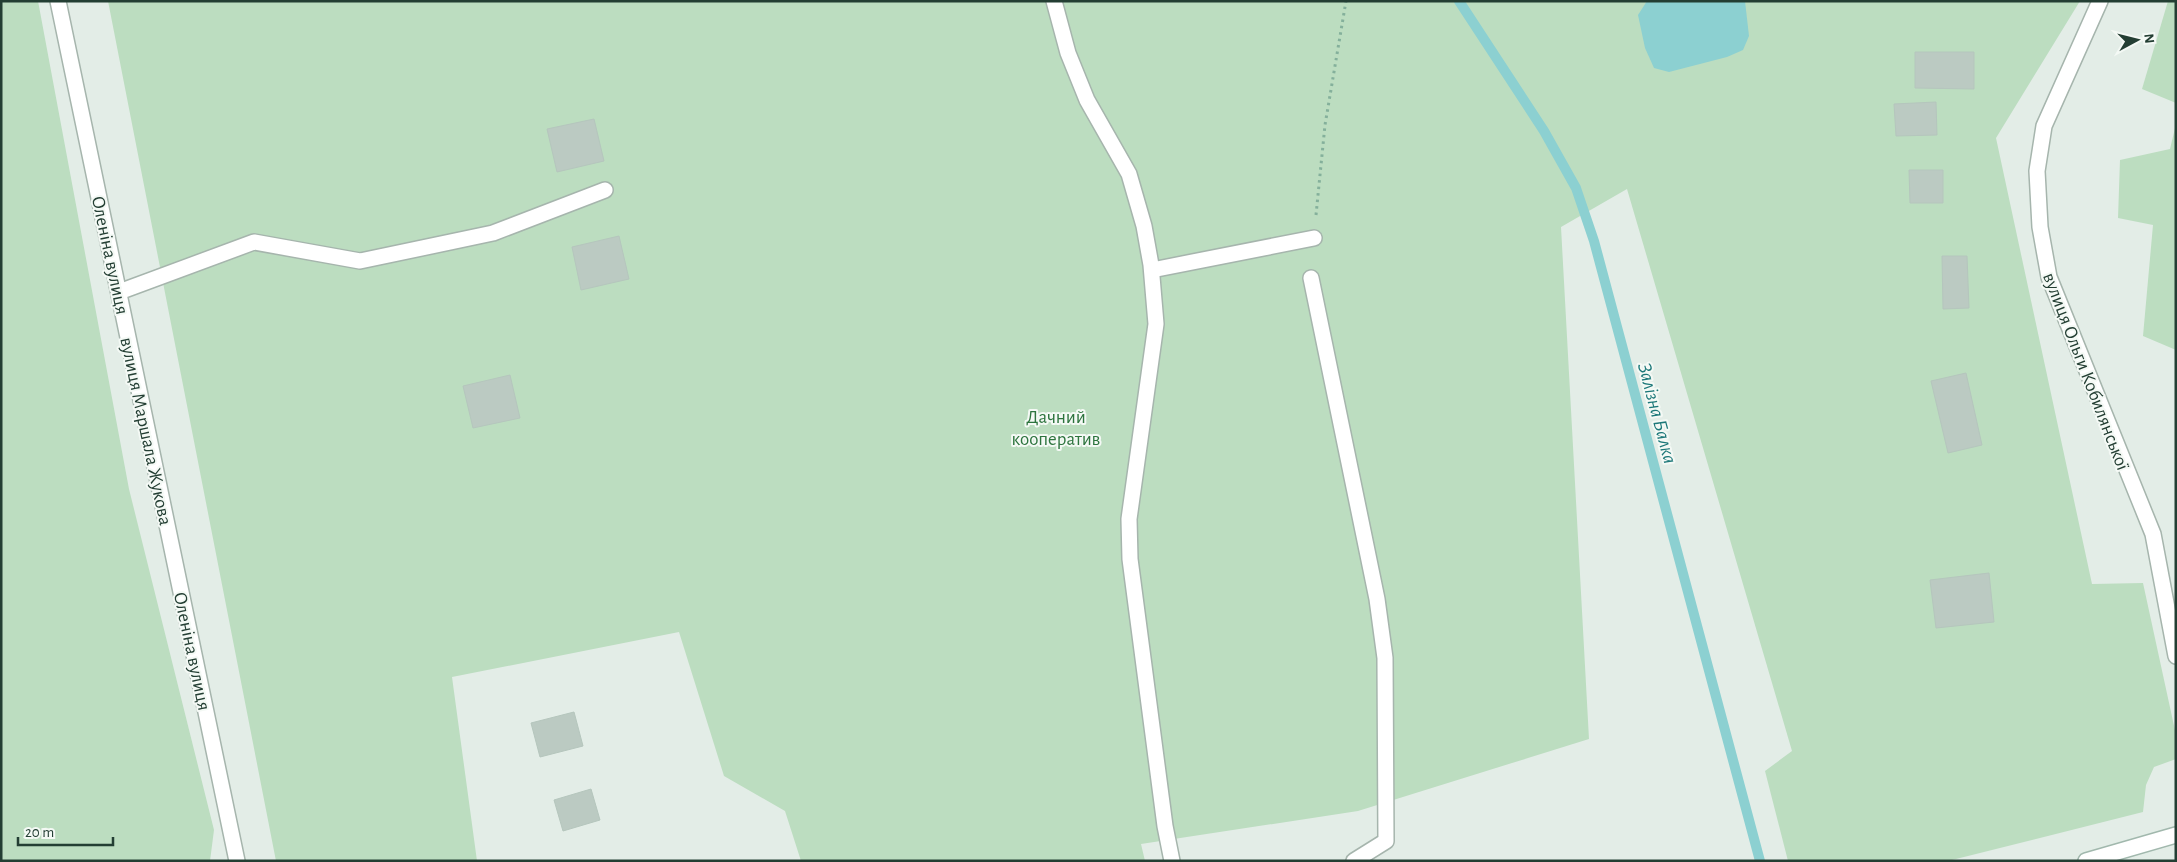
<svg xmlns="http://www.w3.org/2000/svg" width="2177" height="862" viewBox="0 0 2177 862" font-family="'Alegreya Sans',sans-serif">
  <rect width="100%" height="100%" fill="#e3ede7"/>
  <g fill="#bcddc0">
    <polygon points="1,1 38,1 129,489 214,830 210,861 1,861"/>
    <polygon points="108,1 2080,1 1996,138 2092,584 2143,583 2176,735 2176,759 2154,767 2146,785 2143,812 1948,861 1788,861 1765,771 1792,751 1627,189 1561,227 1589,739 1358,811 1141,844 1145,861 801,861 785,811 724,776 679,632 452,677 477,861 276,861"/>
    <polygon points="2168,1 2176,1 2176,103 2142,89"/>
    <polygon points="2176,124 2176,350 2143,336 2153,225 2118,218 2120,160 2170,149"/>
  </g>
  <polygon fill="#8cd0d1" points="1647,1 1745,1 1749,36 1743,50 1727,57 1669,72 1654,68 1645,48 1638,15"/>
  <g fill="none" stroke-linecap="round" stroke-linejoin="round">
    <polyline stroke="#8cd0d1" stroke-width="10" points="1459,1 1544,131 1576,188 1594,241 1760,861"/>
  </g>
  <g fill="#bbcac2" stroke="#b5c6bd">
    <polygon points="1915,52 1974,52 1974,89 1915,88"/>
    <polygon points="1936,102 1937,135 1896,136 1894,104"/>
    <polygon points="594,119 604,161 557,172 547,129"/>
    <polygon points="1909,170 1943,170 1943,203 1910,203"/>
    <polygon points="619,236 629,279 581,290 572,247"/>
    <polygon points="1942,256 1967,256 1969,308 1943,309"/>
    <polygon points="1966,373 1982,445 1948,453 1931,381"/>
    <polygon points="510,375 520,418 473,428 463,386"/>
    <polygon points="1989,573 1994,622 1936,628 1930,580"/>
    <polygon points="574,712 583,746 540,757 531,723"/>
    <polygon points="591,789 600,820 563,831 554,800"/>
  </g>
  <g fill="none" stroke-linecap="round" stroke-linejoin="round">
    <g stroke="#a6b5ad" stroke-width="18">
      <g id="lane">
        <polyline points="1054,1 1068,53 1087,100 1129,174 1144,226 1151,265 1156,324 1129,519 1130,559 1165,826 1172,861"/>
        <polyline points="1152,270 1314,238"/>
        <polyline points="1311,278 1377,599 1385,658 1386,841 1354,861"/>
        <polyline points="119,292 254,242 360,261 493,233 605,190"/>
      </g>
    </g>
    <g stroke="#a6b5ad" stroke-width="18">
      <g id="street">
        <polyline points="58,1 237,861"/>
        <polyline points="2100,1 2044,126 2037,171 2040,227 2049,277 2153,534 2176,656"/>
      </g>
    </g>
    <g stroke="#a1b8ad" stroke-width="18">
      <polyline id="secondary" points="2086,861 2176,835"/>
    </g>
    <polyline stroke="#84b09b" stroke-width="3" stroke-dasharray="2.5 4" stroke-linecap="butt" points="1316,215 1325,125 1346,1"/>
    <use href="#lane" stroke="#fff" stroke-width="15"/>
    <use href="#street" stroke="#fff" stroke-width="15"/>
    <use href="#secondary" stroke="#fff" stroke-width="15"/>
  </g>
  <g text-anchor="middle" stroke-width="4" stroke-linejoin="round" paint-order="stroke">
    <g font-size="19" fill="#233e33" stroke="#f4f9f5">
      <text transform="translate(111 255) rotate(78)" y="7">Оленіна вулиця</text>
      <text transform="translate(2087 371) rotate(69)" y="7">вулиця Ольги Кобилянської</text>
      <text transform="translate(147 431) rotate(78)" y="7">вулиця Маршала Жукова</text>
      <text transform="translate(193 651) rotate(78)" y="7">Оленіна вулиця</text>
    </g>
    <g font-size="19" fill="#2d743e" stroke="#f4f9f5">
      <text x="1056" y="423">Дачний<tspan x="1056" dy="22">кооператив</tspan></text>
    </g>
    <g font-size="20" font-style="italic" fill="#1d7879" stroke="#f4f9f5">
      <text transform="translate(1658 413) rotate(75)" y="7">Залізна Балка</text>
    </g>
  </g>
  <rect width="2177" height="862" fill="none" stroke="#233e33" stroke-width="5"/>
  <g transform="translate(2137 40) rotate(83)" stroke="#f4f9f5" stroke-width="4" paint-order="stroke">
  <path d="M0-4L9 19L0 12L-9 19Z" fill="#233e33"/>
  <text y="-8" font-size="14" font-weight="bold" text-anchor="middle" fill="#233e33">N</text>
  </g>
  <path d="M18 837v8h95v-8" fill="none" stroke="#233e33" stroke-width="2.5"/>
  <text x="25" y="837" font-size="15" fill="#233e33" stroke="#f4f9f5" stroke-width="4" paint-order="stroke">20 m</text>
</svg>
